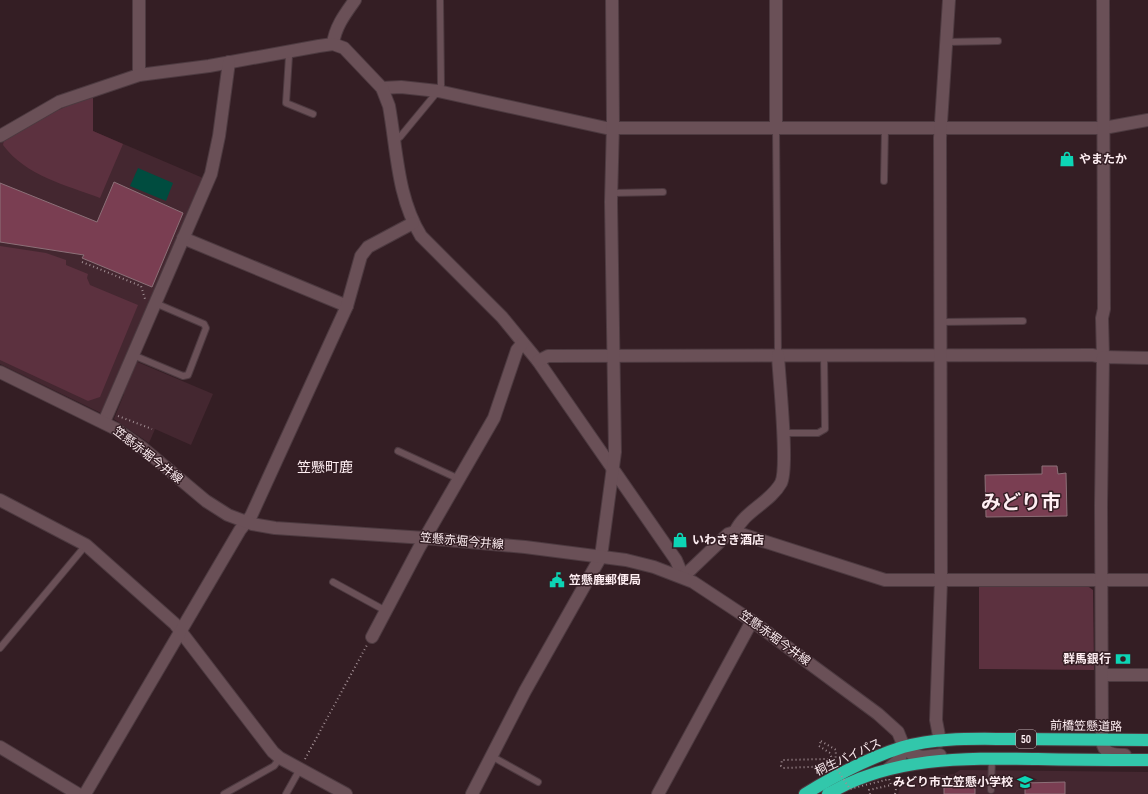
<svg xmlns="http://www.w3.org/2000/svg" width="1148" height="794" viewBox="0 0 1148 794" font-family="'Sofia Sans Condensed','Noto Sans JP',sans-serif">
  <rect width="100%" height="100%" fill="#341e24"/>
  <g fill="#442730">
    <polygon points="93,95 93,131 203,178 101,413 0,364 0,143 22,129"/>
    <polygon points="135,361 213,394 191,445 155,429 149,443 114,419 124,394 122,391"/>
    <polygon points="960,770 1148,772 1148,794 898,794 903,779 954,774"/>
  </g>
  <g fill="#5c313f">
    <path d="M93 95V131L123 144 100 198C66 185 26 176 3 145L4 140 58 110Z"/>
    <polygon points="0,246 46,253 66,260 66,265 88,274 87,278 90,285 138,305 100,397 88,401 0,360"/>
    <polygon points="979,585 1086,585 1093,590 1094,670 979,669"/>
  </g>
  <polygon fill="#004c3f" points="138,168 173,183 166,201 130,186"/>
  <g fill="#7a3e52" stroke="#8c7078">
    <polygon points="114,182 183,213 152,287 82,258 84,255 0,242 0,183 97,222"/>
    <polygon points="1042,466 1057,466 1058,474 1066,473 1067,516 986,517 985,475 1042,474"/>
    <polygon points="1065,782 1065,794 1025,794 1025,783"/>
    <rect x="944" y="784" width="31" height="10"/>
  </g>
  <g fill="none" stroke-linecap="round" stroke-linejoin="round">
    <g stroke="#4d3a40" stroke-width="8">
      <g id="lane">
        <polyline points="947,42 998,41"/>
        <polyline points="288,52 289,56 286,103 313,114"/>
        <polyline points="776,128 778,355"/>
        <polyline points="395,141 400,137 438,91 441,85 440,0"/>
        <polyline points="884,181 885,128"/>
        <polyline points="612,193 663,192"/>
        <polyline points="941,322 1023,321"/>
        <polyline points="133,355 183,376 188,375 206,328 204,324 155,303"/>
        <polyline points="782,433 818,433 825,429 824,355"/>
        <polyline points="398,451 459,479"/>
        <polyline points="333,582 386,611"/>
        <polyline points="0,648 86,545"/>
        <polyline points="493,757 538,782"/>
        <polyline points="991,790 992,758"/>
        <polyline points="224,794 274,766 280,758"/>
        <polyline points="286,794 300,769"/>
      </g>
    </g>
    <g stroke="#4d3a40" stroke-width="14">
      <g id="street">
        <polyline points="139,0 139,75"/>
        <polyline points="776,0 776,128"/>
        <path d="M333 44C335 27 345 14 355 0"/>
        <polyline points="382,88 401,87 438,91 606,128 1104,128 1148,120"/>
        <path d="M0 136 59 102 139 75 209 66 319 46 333 44 344 48 382 88 389 106C397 150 397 197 421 236L502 317 538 361 676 560 683 577"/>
        <polyline points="183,238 347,306"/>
        <polyline points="538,361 548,356 1092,355 1103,357 1102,318 1104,309 1103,0"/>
        <polyline points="104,422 211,174 219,136 229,62"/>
        <polyline points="0,500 86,545 175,624 273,752 280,758 346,794"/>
        <path d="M735 532C744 511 770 503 781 483 789 467 779 379 778 355"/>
        <polyline points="683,577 728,534 735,532 885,580 1148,580"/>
        <polyline points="372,637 419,548 494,418 517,350 523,343"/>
        <polyline points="1102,675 1148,675"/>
        <polyline points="940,741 936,720 941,580 940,138 949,0"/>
        <polyline points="0,747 78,794"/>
        <polyline points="85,794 240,530 251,516 347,306 361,256 368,247 413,223"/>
        <polyline points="472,794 525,691 599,560 602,549 615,452 611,202 613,123 612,0"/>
        <polyline points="658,794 752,621"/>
      </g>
    </g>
    <g stroke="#4d3a40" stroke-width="14">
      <g id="secondary">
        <polyline points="0,372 116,429 144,449 206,501 228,515 252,524 275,528 425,538 525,547 626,560 654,567 693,582 752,621 878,714 898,732 904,747 912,754 922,757 940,755"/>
        <path d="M1125 755C1113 755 1103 754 1102 740L1101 505 1103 357 1148 358"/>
        <polyline points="888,769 899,760 904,747"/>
      </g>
    </g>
    <g stroke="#4d3a40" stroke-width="14">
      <g id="highway">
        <path d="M805 794C836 775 868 758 903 747 938 737 976 739 1012 739 1057 739 1103 740 1148 740"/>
        <path d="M828 794C892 756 967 758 1038 759 1075 760 1111 760 1148 760"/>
      </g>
    </g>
    <g stroke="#a28f94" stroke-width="2" stroke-dasharray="1 3" stroke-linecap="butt">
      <polyline points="82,262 141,286 145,299"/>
      <polyline points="118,416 152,429"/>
      <polygon points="821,741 836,750 835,766 783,768 781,766 782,760 829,759 833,762 830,753 819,746"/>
      <polyline points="305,759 367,645"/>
      <polyline points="895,794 898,779"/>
    </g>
    <use href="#lane" stroke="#6a5057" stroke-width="6"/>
    <use href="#street" stroke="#6a5057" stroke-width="12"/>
    <use href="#secondary" stroke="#6a5057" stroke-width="12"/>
    <use href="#highway" stroke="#32c7ab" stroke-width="12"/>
    <polyline stroke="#a28f94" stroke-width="2" stroke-dasharray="1 3" stroke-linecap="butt" points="835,766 850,789 889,779 891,785 869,790 870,794"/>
  </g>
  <defs>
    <g id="shop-bare" transform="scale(1.2)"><path d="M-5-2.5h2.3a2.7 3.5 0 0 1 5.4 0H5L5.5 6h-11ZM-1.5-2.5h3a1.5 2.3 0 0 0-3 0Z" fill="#0dd5b5" stroke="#341e24" stroke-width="2.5" paint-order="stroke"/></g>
    <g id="civic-bare" transform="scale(1.2)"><path d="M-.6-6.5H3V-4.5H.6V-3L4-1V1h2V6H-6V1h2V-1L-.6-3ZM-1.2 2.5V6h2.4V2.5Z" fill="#0dd5b5" stroke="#341e24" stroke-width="2.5" paint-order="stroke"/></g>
    <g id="bank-bare" transform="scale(1.2)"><path d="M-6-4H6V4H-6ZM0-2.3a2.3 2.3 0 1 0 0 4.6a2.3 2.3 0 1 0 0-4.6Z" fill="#0dd5b5" stroke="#341e24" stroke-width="2.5" paint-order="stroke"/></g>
    <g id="school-bare" transform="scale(1.2)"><path d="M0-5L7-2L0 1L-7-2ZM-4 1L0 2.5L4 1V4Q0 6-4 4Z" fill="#0dd5b5" stroke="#341e24" stroke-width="2.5" paint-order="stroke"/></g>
  </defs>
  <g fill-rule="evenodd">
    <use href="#shop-bare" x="1067" y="159"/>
    <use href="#shop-bare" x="680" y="540"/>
    <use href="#civic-bare" x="557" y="580"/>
    <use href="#bank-bare" x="1123" y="659"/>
    <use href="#school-bare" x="1025" y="782"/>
  </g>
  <g text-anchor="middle" stroke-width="3" stroke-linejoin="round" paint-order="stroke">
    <rect fill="#341e24" stroke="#c1b0b4" stroke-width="1" x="1016" y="730" width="20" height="18" rx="3"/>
    <g font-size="11" font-weight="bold" fill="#feeef2">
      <text x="1026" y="743">50</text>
    </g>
    <g font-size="12" font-weight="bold" fill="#feeef2" stroke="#341e24" text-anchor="start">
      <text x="1079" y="163">やまたか</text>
      <text x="692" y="544">いわさき酒店</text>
      <text x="569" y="584">笠懸鹿郵便局</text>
      <text x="1111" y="663" text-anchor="end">群馬銀行</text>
      <text x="1013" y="786" text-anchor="end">みどり市立笠懸小学校</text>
    </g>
    <g font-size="12" fill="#feeef2" stroke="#341e24">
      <text transform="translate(148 455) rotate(38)" y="4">笠懸赤堀今井線</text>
      <text transform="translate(462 541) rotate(5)" y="4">笠懸赤堀今井線</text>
      <text transform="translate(775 638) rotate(36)" y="4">笠懸赤堀今井線</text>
      <text transform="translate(1086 726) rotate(1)" y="4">前橋笠懸道路</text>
      <text transform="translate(848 757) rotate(-25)" y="4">桐生バイパス</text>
    </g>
    <g font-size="14" fill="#feeef2" stroke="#341e24">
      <text x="325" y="472">笠懸町鹿</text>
    </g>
    <g font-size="20" font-weight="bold" fill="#feeef2" stroke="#341e24">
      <text x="1021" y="509">みどり市</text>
    </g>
  </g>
</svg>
